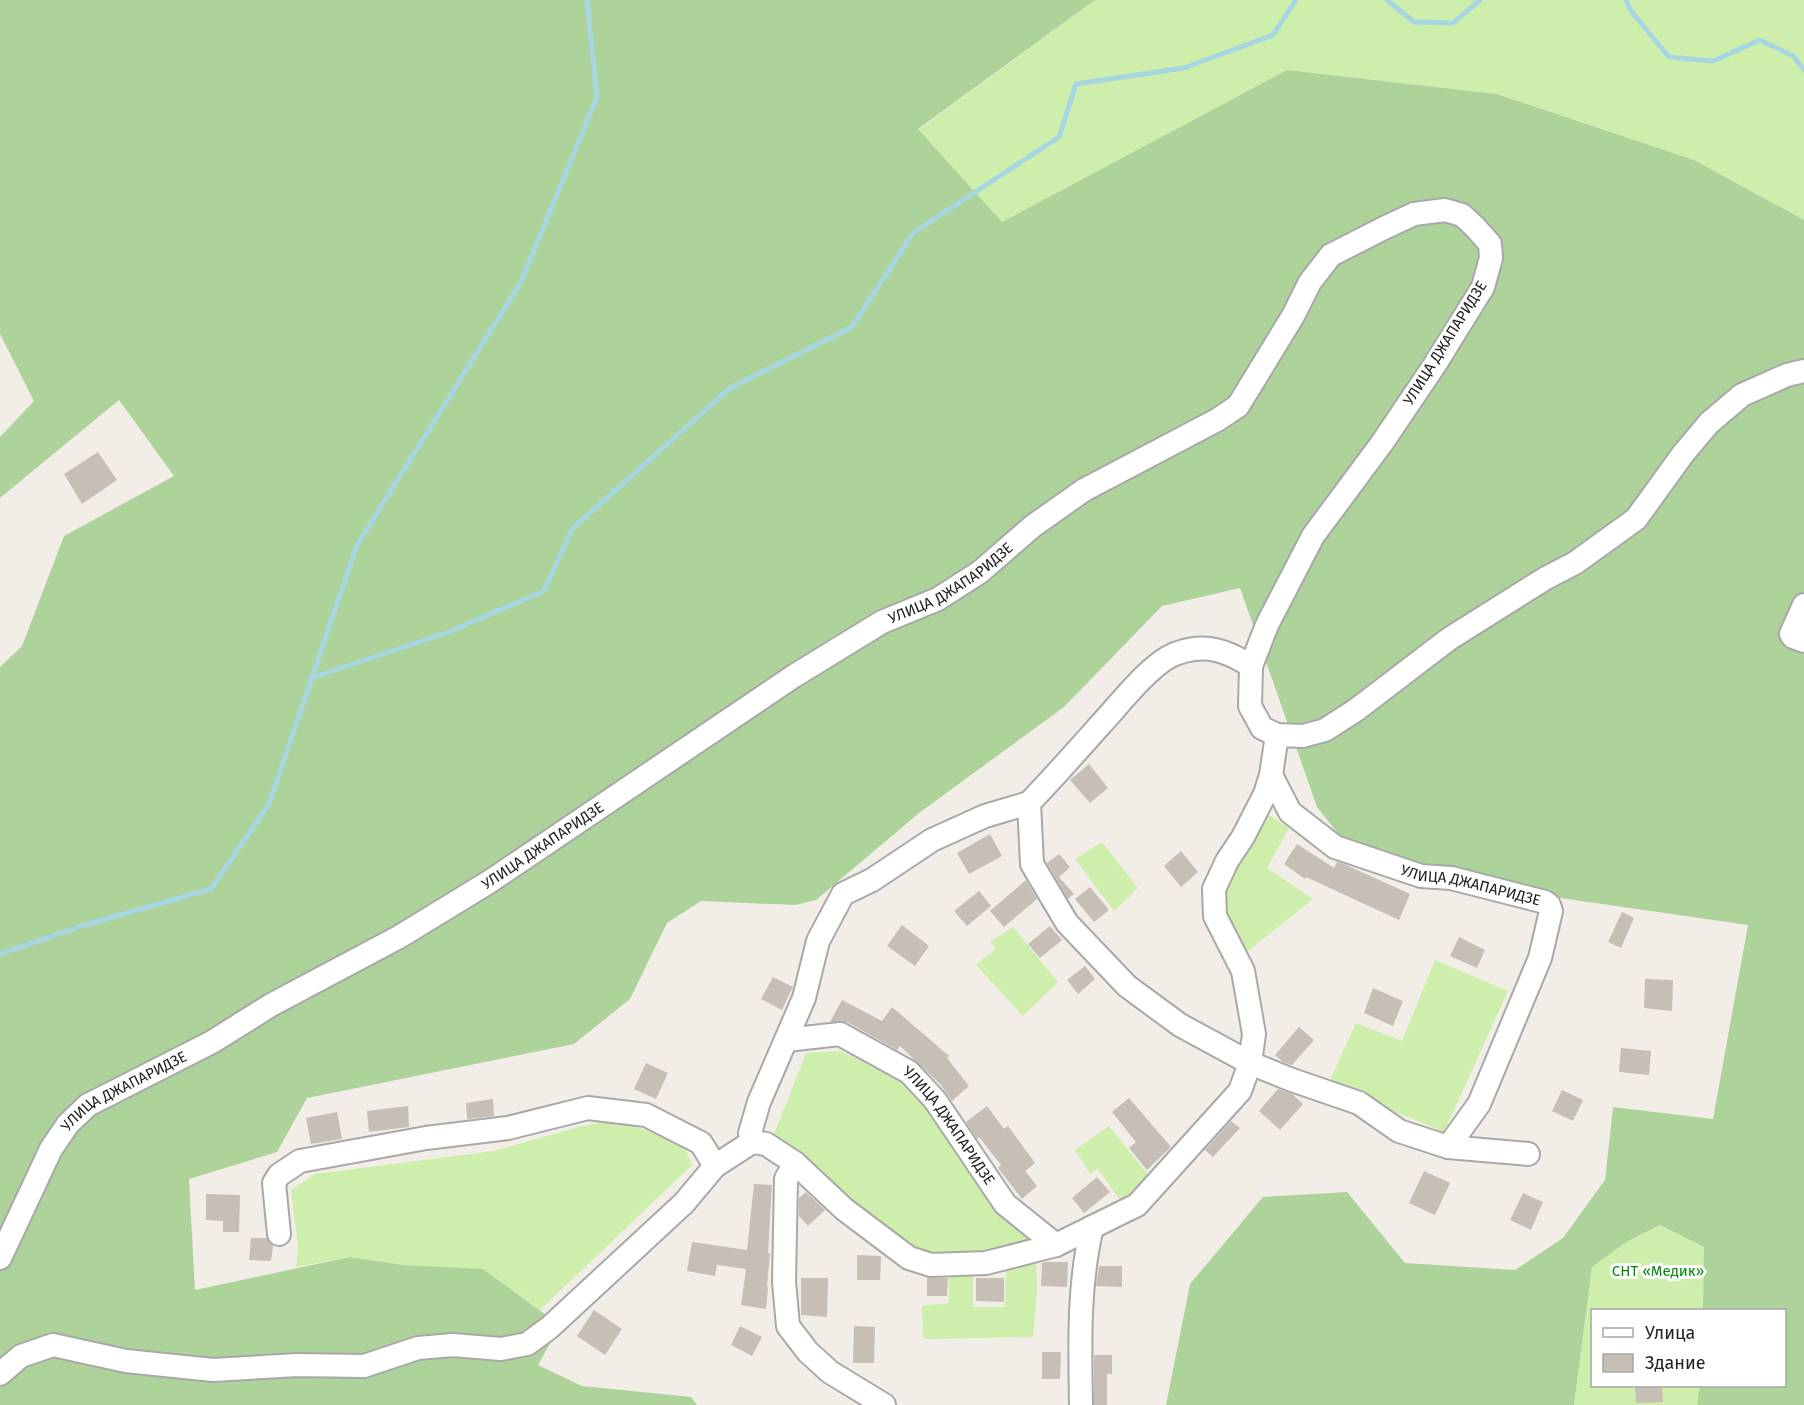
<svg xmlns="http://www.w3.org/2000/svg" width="1804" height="1405" viewBox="0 0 1804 1405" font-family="'Fira Sans',sans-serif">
  <rect width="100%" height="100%" fill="#f2eee7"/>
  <g fill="#ceeeac">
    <polygon points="1095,0 1804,0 1804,220 1694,160 1498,94 1287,70 1002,222 918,130"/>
    <polygon points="1266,813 1289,828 1267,868 1313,899 1247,952 1224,917 1227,884"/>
    <polygon points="1102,842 1138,888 1114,911 1075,859"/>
    <polygon points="1013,927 1058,982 1023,1016 976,965 996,949 990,942"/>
    <polygon points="1435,960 1508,991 1444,1132 1379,1105 1330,1080 1356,1023 1402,1041"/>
    <polygon points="840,1051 903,1080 1037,1243 980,1255 925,1258 905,1246 773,1137 806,1053"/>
    <polygon points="618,1120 684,1145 692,1165 540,1310 514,1291 403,1265 350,1257 296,1267 298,1247 291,1190 315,1174 494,1151 582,1126"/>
    <polygon points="1109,1126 1153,1181 1124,1206 1098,1169 1090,1174 1075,1150"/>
    <polygon points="1660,1225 1704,1247 1703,1310 1592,1310 1592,1386 1700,1386 1697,1405 1574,1405 1592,1267 1628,1241"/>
    <polygon points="1036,1256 1037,1292 1033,1337 923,1339 922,1306 949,1303 949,1269 973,1269 973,1307 1005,1307 1006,1263"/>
  </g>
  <polygon fill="#add39a" points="0,0 1095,0 918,129 1002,222 1287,70 1497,94 1694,160 1804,220 1804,1405 1697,1405 1700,1386 1784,1386 1784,1310 1703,1310 1704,1247 1660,1225 1628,1241 1592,1267 1574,1405 1166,1405 1190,1284 1263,1197 1347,1192 1405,1263 1515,1270 1563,1238 1605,1180 1613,1107 1713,1119 1748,925 1457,883 1340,836 1317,807 1240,588 1162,606 1064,707 919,813 816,900 795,905 701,901 667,923 630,999 574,1044 307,1098 277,1152 189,1179 195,1290 350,1257 403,1265 483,1269 560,1325 538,1365 582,1386 691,1397 697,1405 0,1405 0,667 22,646 64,536 174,476 119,400 0,498 0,437 34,401 0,334"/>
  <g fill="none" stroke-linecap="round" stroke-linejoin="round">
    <g stroke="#a6d6e1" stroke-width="5">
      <polyline points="1387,0 1414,22 1453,23 1480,0"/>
      <polyline points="1626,0 1631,11 1669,57 1713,61 1760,40 1793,56 1804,70"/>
      <polyline points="312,678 446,633 544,591 572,529 730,388 852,327 913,233 1059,137 1076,84 1184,68 1273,35 1296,0"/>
      <polyline points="0,954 85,925 211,889 269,804 357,545 521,282 597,97 587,0"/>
    </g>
  </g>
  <g fill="#c7beb6">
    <polygon points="98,452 117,480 82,504 64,474"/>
    <polygon points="1089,764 1108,788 1090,803 1070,780"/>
    <polygon points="990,834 1002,856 969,874 957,853"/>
    <polygon points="1297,844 1334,868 1337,862 1344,864 1410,894 1399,920 1306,877 1305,879 1284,864"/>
    <polygon points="1181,851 1198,872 1181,887 1164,866"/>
    <polygon points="1059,854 1070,867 1059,877 1074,894 1068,899 1047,863"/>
    <polygon points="1026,880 1037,899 1004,927 990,911"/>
    <polygon points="1090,887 1109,910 1094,922 1075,899"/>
    <polygon points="979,891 991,906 967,926 954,911"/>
    <polygon points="1622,912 1634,918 1621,948 1608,942"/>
    <polygon points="902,925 929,946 915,966 887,946"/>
    <polygon points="1050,926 1062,940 1040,958 1028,944"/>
    <polygon points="1459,937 1485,950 1477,968 1450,956"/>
    <polygon points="1085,966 1095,979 1078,994 1067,980"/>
    <polygon points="773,977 793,987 782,1010 761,999"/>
    <polygon points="1645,979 1673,980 1672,1011 1644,1008"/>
    <polygon points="1373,988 1403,1001 1393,1026 1364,1013"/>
    <polygon points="842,1000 882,1021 892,1007 949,1056 947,1058 969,1086 952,1101 940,1084 900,1046 897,1050 847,1022 830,1022"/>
    <polygon points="1299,1027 1314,1040 1292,1065 1283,1062 1275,1055"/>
    <polygon points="1621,1048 1651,1051 1649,1075 1619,1072"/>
    <polygon points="646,1063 668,1073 656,1099 634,1089"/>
    <polygon points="1278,1089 1292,1094 1303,1104 1280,1130 1259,1111"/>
    <polygon points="1562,1090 1583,1100 1573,1121 1552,1111"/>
    <polygon points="1129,1098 1171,1147 1147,1170 1129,1148 1136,1142 1112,1112"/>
    <polygon points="493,1099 494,1116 467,1119 466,1103"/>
    <polygon points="408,1106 409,1127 369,1132 367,1111"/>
    <polygon points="987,1106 1004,1129 1008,1126 1035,1163 1025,1171 1037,1186 1022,1199 998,1168 1001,1165 979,1137 977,1139 966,1122"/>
    <polygon points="337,1112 342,1139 311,1144 306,1118"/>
    <polygon points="1231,1121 1240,1128 1213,1157 1205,1150"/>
    <polygon points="1424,1171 1450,1183 1435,1215 1409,1203"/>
    <polygon points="1097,1177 1110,1192 1084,1213 1072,1198"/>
    <polygon points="754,1184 772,1185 768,1253 770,1253 767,1287 768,1288 766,1309 741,1305 746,1269 717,1265 715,1276 687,1271 692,1242 747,1250"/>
    <polygon points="806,1192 825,1210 808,1226 799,1216 799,1198"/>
    <polygon points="1523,1193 1543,1202 1531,1230 1510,1220"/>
    <polygon points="206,1194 240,1195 239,1232 223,1232 223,1221 206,1220"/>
    <polygon points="251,1238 267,1238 273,1246 271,1261 249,1260"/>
    <polygon points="857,1255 881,1256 880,1280 857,1280"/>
    <polygon points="1045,1262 1068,1262 1067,1287 1041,1286 1042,1263"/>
    <polygon points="1099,1266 1122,1266 1122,1287 1096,1286"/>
    <polygon points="801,1278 828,1278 827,1317 801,1315"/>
    <polygon points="927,1278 948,1278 947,1296 927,1296"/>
    <polygon points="976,1278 1004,1278 1004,1302 976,1301"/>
    <polygon points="594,1310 622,1329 605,1355 577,1336"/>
    <polygon points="740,1326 762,1337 752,1356 731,1345"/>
    <polygon points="854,1326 875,1327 874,1363 853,1363"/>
    <polygon points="1042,1352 1061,1352 1060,1379 1042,1379"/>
    <polygon points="1094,1355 1112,1355 1112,1374 1107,1374 1107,1405 1094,1405"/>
    <polygon points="1635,1386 1662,1386 1663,1402 1636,1403"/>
  </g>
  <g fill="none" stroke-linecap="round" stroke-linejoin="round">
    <g stroke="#a8a8a8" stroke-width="26">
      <g id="minor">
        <polyline points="1804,605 1791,634 1793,637 1804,641"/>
        <path d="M1251 666C1227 651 1207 643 1178 653 1153 660 1119 705 1101 724 1077 751 1054 777 1029 803L1032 864 1067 923 1127 986 1180 1025 1250 1063 1292 1080 1359 1103 1399 1131 1448 1147 1528 1154"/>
        <path id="s1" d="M1271 775 1290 812 1335 847 1421 876 1451 878 1545 902 1549 905 1551 911 1540 958 1479 1104 1448 1147"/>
        <path id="s2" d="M786 1040 840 1034 909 1072 935 1100 1005 1204 1056 1245"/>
        <polyline points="752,1142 750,1133 759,1102 804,998 818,941 843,894 872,880 932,840 985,816 1029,803"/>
        <polyline points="279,1234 274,1183 279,1175 300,1161 426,1138 508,1128 588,1108 646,1115 701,1143 715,1166 752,1142 766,1144 795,1163"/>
        <path id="s3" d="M0 1258 51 1149 68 1124 88 1105 212 1042 271 1005 399 937 489 882 794 676 882 622 938 599 980 572 1033 526 1084 490 1217 420 1238 406 1293 316 1310 282 1331 255 1384 228 1414 214 1445 210 1462 215 1475 227 1490 244 1491 258 1483 287 1436 363 1382 443 1313 536 1267 625 1251 666 1250 706 1262 728 1277 735 1303 736 1325 730 1356 710 1449 639 1546 578 1575 563 1636 519 1683 454 1709 423 1742 395 1787 375 1804 371"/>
        <polyline points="0,1374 21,1356 53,1345 126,1361 213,1370 298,1365 364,1366 418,1348 453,1345 501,1349 527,1344 549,1328 684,1203 715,1166"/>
        <polyline points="884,1405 830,1372 808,1352 788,1326 784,1282 786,1179 795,1163 844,1209 909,1258 931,1265 986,1263 1056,1245 1137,1205 1240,1091 1250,1063 1254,1034 1243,971 1215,916 1214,889 1227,861 1243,837 1265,794 1271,775 1277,735"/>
        <path d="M1081 1405C1080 1345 1078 1286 1092 1227"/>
      </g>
    </g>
    <use href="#minor" stroke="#fff" stroke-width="22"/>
  </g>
  <g text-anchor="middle" stroke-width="6" stroke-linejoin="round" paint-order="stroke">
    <g font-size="15" fill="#212121" stroke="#fff">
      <text transform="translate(1445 343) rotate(-58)" y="5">УЛИЦА ДЖАПАРИДЗЕ</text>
      <text dy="5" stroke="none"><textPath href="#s3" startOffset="1188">УЛИЦА ДЖАПАРИДЗЕ</textPath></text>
      <text dy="5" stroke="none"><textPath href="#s3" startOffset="702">УЛИЦА ДЖАПАРИДЗЕ</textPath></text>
      <text dy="5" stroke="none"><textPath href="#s1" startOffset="240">УЛИЦА ДЖАПАРИДЗЕ</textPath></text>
      <text dy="5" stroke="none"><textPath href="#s3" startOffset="216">УЛИЦА ДЖАПАРИДЗЕ</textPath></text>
      <text dy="5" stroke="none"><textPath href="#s2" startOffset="200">УЛИЦА ДЖАПАРИДЗЕ</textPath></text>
    </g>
    <g font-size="15" fill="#06880d" stroke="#fff">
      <text x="1658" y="1276">СНТ «Медик»</text>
    </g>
  </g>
  <rect x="1591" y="1309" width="195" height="78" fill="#ffffff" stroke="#a6a6a6" stroke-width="1.5"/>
  <rect x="1603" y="1328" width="30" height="9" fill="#ffffff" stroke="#a6a6a6" stroke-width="1.5"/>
  <text x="1645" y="1339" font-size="18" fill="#212121">Улица</text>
  <rect x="1603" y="1354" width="30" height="18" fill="#c7beb6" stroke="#a6a6a6" stroke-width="1.5"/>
  <text x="1645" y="1369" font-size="18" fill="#212121">Здание</text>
</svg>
